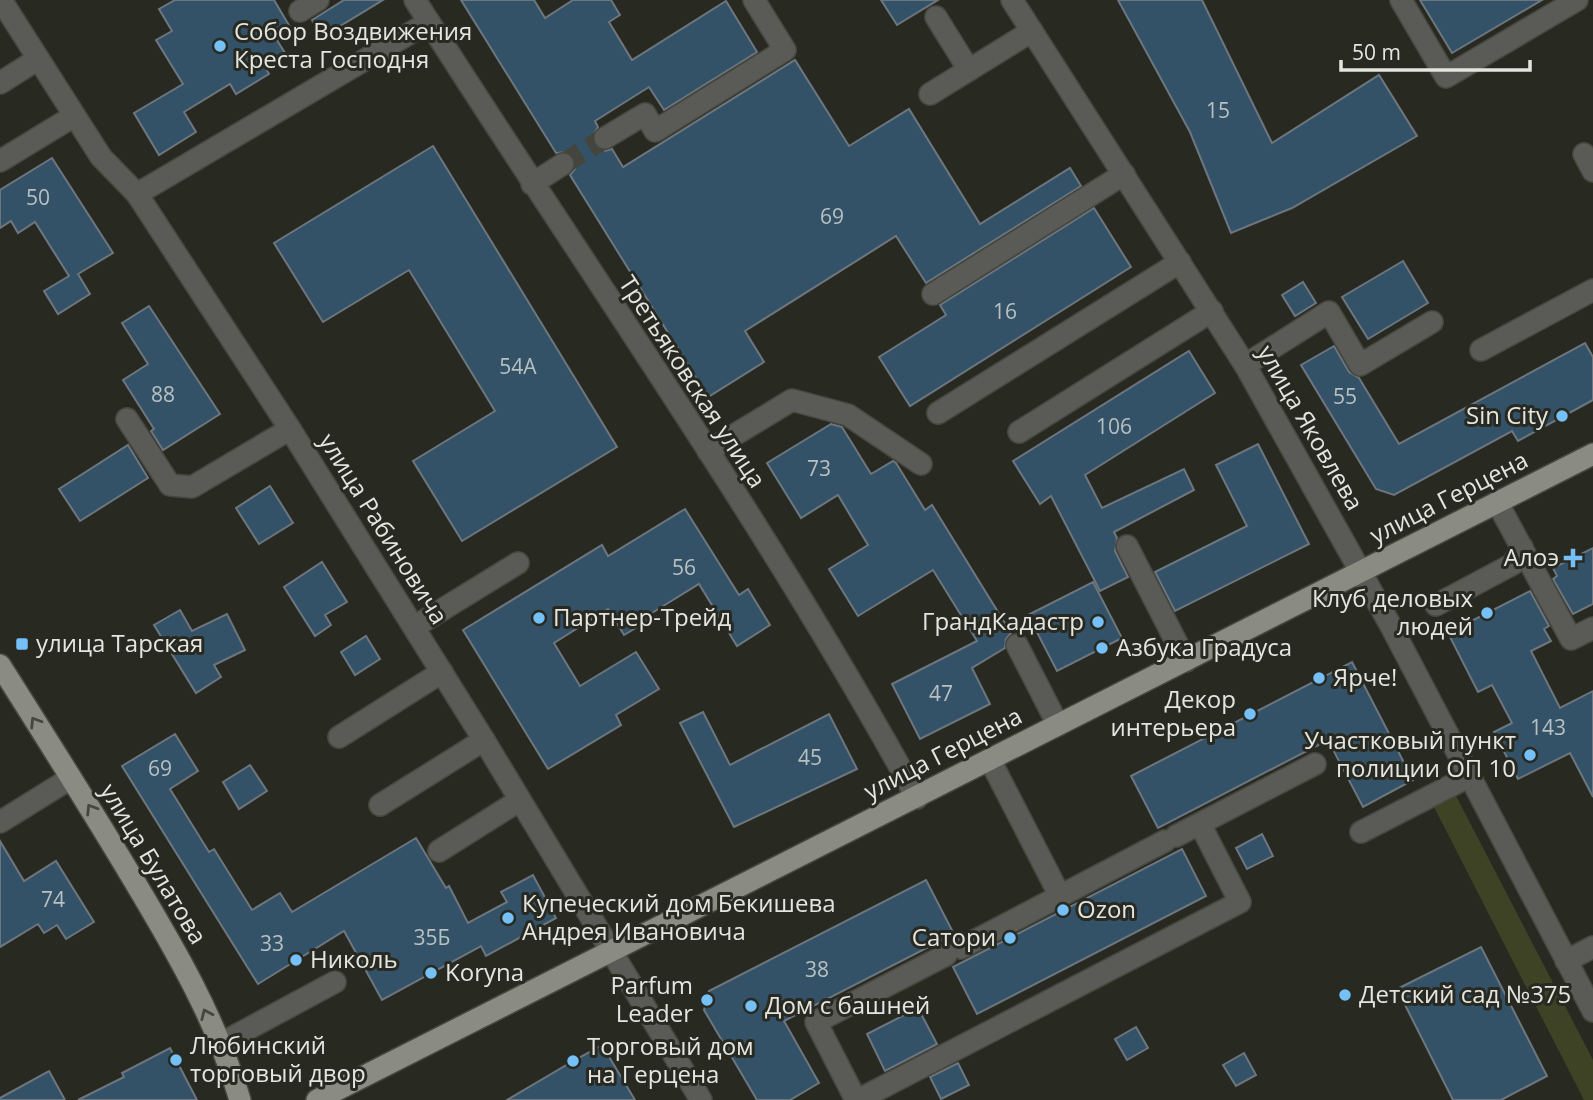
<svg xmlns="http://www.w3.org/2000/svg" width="1593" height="1100" viewBox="0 0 1593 1100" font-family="'Open Sans',sans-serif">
  <rect width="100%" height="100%" fill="#282a21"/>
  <polygon fill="#3f4326" points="1454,792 1593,1060 1593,1100 1584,1100 1432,803"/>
  <g fill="#335268" stroke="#6d767e" stroke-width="2">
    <polygon points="175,0 274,0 290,27 275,37 285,53 264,65 269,74 236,94 230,84 184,112 196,132 159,155 134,113 183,84 156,40 172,31 159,9"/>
    <polygon points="344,0 383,0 322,37 312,20"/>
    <polygon points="461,0 534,0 545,18 573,0 611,0 620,15 609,22 632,60 726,1 757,52 664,110 649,87 595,121 598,127 592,138 594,145 605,151 612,149 623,167 795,60 849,146 909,109 980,224 1070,168 1081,186 926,283 896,236 745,331 764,362 708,397 570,175 575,169 574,158 568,152 556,153"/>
    <polygon points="881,0 938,0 897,25"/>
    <polygon points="1118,0 1202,0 1272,143 1379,75 1417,136 1292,208 1231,233 1190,132"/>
    <polygon points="1420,0 1542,0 1452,53"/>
    <polygon points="433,146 617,447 462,541 413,461 495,411 409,270 323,322 274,243"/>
    <polygon points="52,158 113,253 78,274 90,294 58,314 44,291 69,276 35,222 18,233 11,221 0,228 0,190"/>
    <polygon points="1094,208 1131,267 910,406 879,357 946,315 940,305"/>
    <polygon points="1403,261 1428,303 1368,339 1342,297"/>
    <polygon points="1303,282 1316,303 1295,316 1282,295"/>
    <polygon points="149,306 220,414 163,450 151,431 154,429 123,380 148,364 122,323"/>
    <polygon points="1585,343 1593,357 1593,400 1518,441 1512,431 1394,495 1376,489 1301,365 1334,346 1349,372 1359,378 1399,444"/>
    <polygon points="1189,351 1215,393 1085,475 1102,508 1184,469 1194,490 1114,532 1117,538 1115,551 1128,577 1100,591 1051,496 1040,504 1013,461"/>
    <polygon points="831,424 842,427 871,474 893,461 896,463 925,510 932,505 1011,633 1006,639 1005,648 972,668 990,704 920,739 892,684 977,641 933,570 858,616 829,569 868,545 838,495 801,518 767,463"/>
    <polygon points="1258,444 1309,544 1175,611 1155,572 1247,526 1216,465"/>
    <polygon points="128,445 148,478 80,521 59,489"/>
    <polygon points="270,486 293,523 259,544 236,508"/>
    <polygon points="685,509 739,595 748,589 770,625 737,646 699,584 647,616 649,620 624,635 608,609 554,643 580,686 636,652 659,689 616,715 621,725 548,769 463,630 602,545 608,556"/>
    <polygon points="1593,548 1593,604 1573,614 1553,579 1557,576 1553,568"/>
    <polygon points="322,562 347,602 325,615 331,625 315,636 284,587"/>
    <polygon points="1093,582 1122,638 1057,671 1028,615"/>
    <polygon points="1530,591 1549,626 1544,629 1551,641 1531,651 1560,708 1593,691 1593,797 1570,753 1518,779 1494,732 1512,723 1492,685 1478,692 1448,633"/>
    <polygon points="180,610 192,631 227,614 245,650 214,665 221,677 196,693 154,625"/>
    <polygon points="366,636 380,659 355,675 341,652"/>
    <polygon points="1352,662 1413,780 1363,807 1328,740 1158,828 1131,776"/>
    <polygon points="703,712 730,765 829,714 857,769 734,827 680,723"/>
    <polygon points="175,734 198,771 170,789 209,852 214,849 252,910 280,893 292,912 416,838 446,888 449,886 468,923 507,902 501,892 533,875 556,918 486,956 481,946 382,1000 344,931 258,984 122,766"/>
    <polygon points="250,765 267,791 239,809 223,782"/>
    <polygon points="1262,834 1273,856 1247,869 1236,848"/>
    <polygon points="0,841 24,881 56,861 94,922 66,939 57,925 44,933 38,924 0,947"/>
    <polygon points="1182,849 1206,896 977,1014 953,967"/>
    <polygon points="926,880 954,934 784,1021 819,1083 790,1100 757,1100 704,1010 709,991"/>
    <polygon points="1481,947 1547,1076 1501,1100 1453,1100 1397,989"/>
    <polygon points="918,1008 937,1044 885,1071 867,1034"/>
    <polygon points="1136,1027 1148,1048 1127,1060 1115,1039"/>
    <polygon points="602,1045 635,1100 507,1100 573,1061"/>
    <polygon points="170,1048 197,1100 78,1100 124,1077 122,1073"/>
    <polygon points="1244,1053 1256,1075 1236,1086 1223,1065"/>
    <polygon points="958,1063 969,1085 941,1099 930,1077"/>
    <polygon points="49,1071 65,1100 0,1100 0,1098"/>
  </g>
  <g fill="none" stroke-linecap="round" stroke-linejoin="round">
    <polyline stroke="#44463e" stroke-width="21" stroke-dasharray="21 10" stroke-linecap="butt" points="563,164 605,138"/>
    <g stroke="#46483f" stroke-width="24">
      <g id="minor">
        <polyline points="1,0 101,157 137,194 290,429 484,740 701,1100"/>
        <path d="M415 0C583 265 766 522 917 798"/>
        <polyline points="1012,0 1245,365 1392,628 1593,1011"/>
        <polyline points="1401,0 1446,77 1577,0"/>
        <polyline points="300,11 318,0"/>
        <polyline points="936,17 969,70"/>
        <polyline points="0,83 38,59"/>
        <polyline points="930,94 1032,31"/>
        <polyline points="605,138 645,114 655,131 785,50 754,0"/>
        <polyline points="1584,154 1593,171"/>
        <polyline points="0,161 74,116"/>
        <polyline points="532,184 563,164"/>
        <polyline points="137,194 429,22"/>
        <polyline points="933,294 1124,174"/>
        <polyline points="1481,350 1593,290"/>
        <polyline points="1245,365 1329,312 1360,365 1432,322"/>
        <polyline points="938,413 1180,262"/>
        <polyline points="127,419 170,485 192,487 290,429"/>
        <polyline points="1019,432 1212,311"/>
        <polyline points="708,451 792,400 848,415 921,464"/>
        <polyline points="1497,502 1571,639 1593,628"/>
        <polyline points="1127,546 1186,661"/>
        <polyline points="1436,605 1513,564 1522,547"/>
        <polyline points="414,627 518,563"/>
        <polyline points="1017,645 1058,725"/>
        <polyline points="339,737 442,672"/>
        <polyline points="990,760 1060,896"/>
        <polyline points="380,805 484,740"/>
        <polyline points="0,822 71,778"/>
        <polyline points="1361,832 1470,776"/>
        <polyline points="1176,836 1315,764"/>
        <polyline points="439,851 520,800"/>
        <polyline points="961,948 1165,841"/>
        <polyline points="1566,961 1593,947"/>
        <polyline points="220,1044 335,982"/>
        <polyline points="856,1100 816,1022 946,955"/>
        <polyline points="858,1100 1240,902 1200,824"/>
      </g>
    </g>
    <g stroke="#46483f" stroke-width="24">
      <g id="major">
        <path d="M0 665C45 736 90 807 133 879 175 949 217 1021 240 1100"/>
        <polyline points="317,1100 1593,454"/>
      </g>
    </g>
    <use href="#minor" stroke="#5a5b56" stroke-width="21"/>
    <use href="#major" stroke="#8a8c83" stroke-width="21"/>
  </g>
  <defs><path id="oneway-chevron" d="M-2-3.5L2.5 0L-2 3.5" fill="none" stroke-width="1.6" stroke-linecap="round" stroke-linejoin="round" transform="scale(1.75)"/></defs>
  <g stroke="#45473e">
    <use href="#oneway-chevron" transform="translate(35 722) rotate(-122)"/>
    <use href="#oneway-chevron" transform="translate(91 809) rotate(-122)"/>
    <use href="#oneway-chevron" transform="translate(206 1014) rotate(-114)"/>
  </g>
  <g fill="#75c0f6" stroke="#282a21" stroke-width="2.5">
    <circle cx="220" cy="46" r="7"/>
    <circle cx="1562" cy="416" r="7"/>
    <path d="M1569.5 547.5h7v7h7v7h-7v7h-7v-7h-7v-7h7z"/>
    <circle cx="1487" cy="613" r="7"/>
    <circle cx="539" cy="618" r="7"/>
    <circle cx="1098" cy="622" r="7"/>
    <rect x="15" y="637" width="14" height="14" rx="3.5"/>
    <circle cx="1102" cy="648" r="7"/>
    <circle cx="1319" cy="678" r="7"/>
    <circle cx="1250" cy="714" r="7"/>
    <circle cx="1530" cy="755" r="7"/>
    <circle cx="1063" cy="910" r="7"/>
    <circle cx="508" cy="918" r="7"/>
    <circle cx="1010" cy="938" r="7"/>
    <circle cx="296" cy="960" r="7"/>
    <circle cx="431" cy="973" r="7"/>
    <circle cx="1345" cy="995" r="7"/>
    <circle cx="707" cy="1000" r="7"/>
    <circle cx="751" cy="1006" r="7"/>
    <circle cx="176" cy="1060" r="7"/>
    <circle cx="573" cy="1061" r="7"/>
  </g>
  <g text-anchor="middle" stroke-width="6" stroke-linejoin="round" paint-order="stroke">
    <g font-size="21" fill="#b8c0c1">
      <text x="1218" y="118">15</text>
      <text x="38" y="205">50</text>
      <text x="832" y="224">69</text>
      <text x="1005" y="319">16</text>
      <text x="518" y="374">54А</text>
      <text x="163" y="402">88</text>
      <text x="1345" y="404">55</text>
      <text x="1114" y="434">106</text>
      <text x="819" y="476">73</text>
      <text x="684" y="575">56</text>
      <text x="941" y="701">47</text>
      <text x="1548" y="735">143</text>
      <text x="810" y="765">45</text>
      <text x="160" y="776">69</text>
      <text x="53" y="907">74</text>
      <text x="432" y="945">35Б</text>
      <text x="272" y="951">33</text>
      <text x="817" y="977">38</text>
    </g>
    <g font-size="24" fill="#e4e5df" stroke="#282a21" text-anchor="start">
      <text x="234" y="40">Собор Воздвижения<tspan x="234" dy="28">Креста Господня</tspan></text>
      <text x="1548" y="424" text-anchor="end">Sin City</text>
      <text x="1559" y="566" text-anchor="end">Алоэ</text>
      <text x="1473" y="607" text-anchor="end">Клуб деловых<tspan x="1473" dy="28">людей</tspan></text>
      <text x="553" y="626">Партнер-Трейд</text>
      <text x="1084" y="630" text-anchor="end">ГрандКадастр</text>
      <text x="36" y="652">улица Тарская</text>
      <text x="1116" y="656">Азбука Градуса</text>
      <text x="1333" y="686">Ярче!</text>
      <text x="1236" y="708" text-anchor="end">Декор<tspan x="1236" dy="28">интерьера</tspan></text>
      <text x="1516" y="749" text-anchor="end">Участковый пункт<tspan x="1516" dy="28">полиции ОП 10</tspan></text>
      <text x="522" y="912">Купеческий дом Бекишева<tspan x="522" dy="28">Андрея Ивановича</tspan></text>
      <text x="1077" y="918">Ozon</text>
      <text x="996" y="946" text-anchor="end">Сатори</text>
      <text x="310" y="968">Николь</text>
      <text x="445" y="981">Koryna</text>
      <text x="693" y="994" text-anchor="end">Parfum<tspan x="693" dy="28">Leader</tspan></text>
      <text x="1359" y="1003">Детский сад №375</text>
      <text x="765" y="1014">Дом с башней</text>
      <text x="190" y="1054">Любинский<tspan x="190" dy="28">торговый двор</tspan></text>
      <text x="587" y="1055">Торговый дом<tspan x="587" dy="28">на Герцена</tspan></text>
    </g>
    <g font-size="24" fill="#e4e5df" stroke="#282a21">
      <text transform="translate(692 382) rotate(57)" y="8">Третьяковская улица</text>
      <text transform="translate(1310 428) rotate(60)" y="8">улица Яковлева</text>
      <text transform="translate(1449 498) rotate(-27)" y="8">улица Герцена</text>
      <text transform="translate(383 529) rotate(58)" y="8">улица Рабиновича</text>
      <text transform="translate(943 754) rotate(-27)" y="8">улица Герцена</text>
      <text transform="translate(153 864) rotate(59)" y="8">улица Булатова</text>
    </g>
  </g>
  <path d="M1341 60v10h189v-10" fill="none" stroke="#e4e5df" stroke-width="3.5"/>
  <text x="1352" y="60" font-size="21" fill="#e4e5df" stroke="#282a21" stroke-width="5" paint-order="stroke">50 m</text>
</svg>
